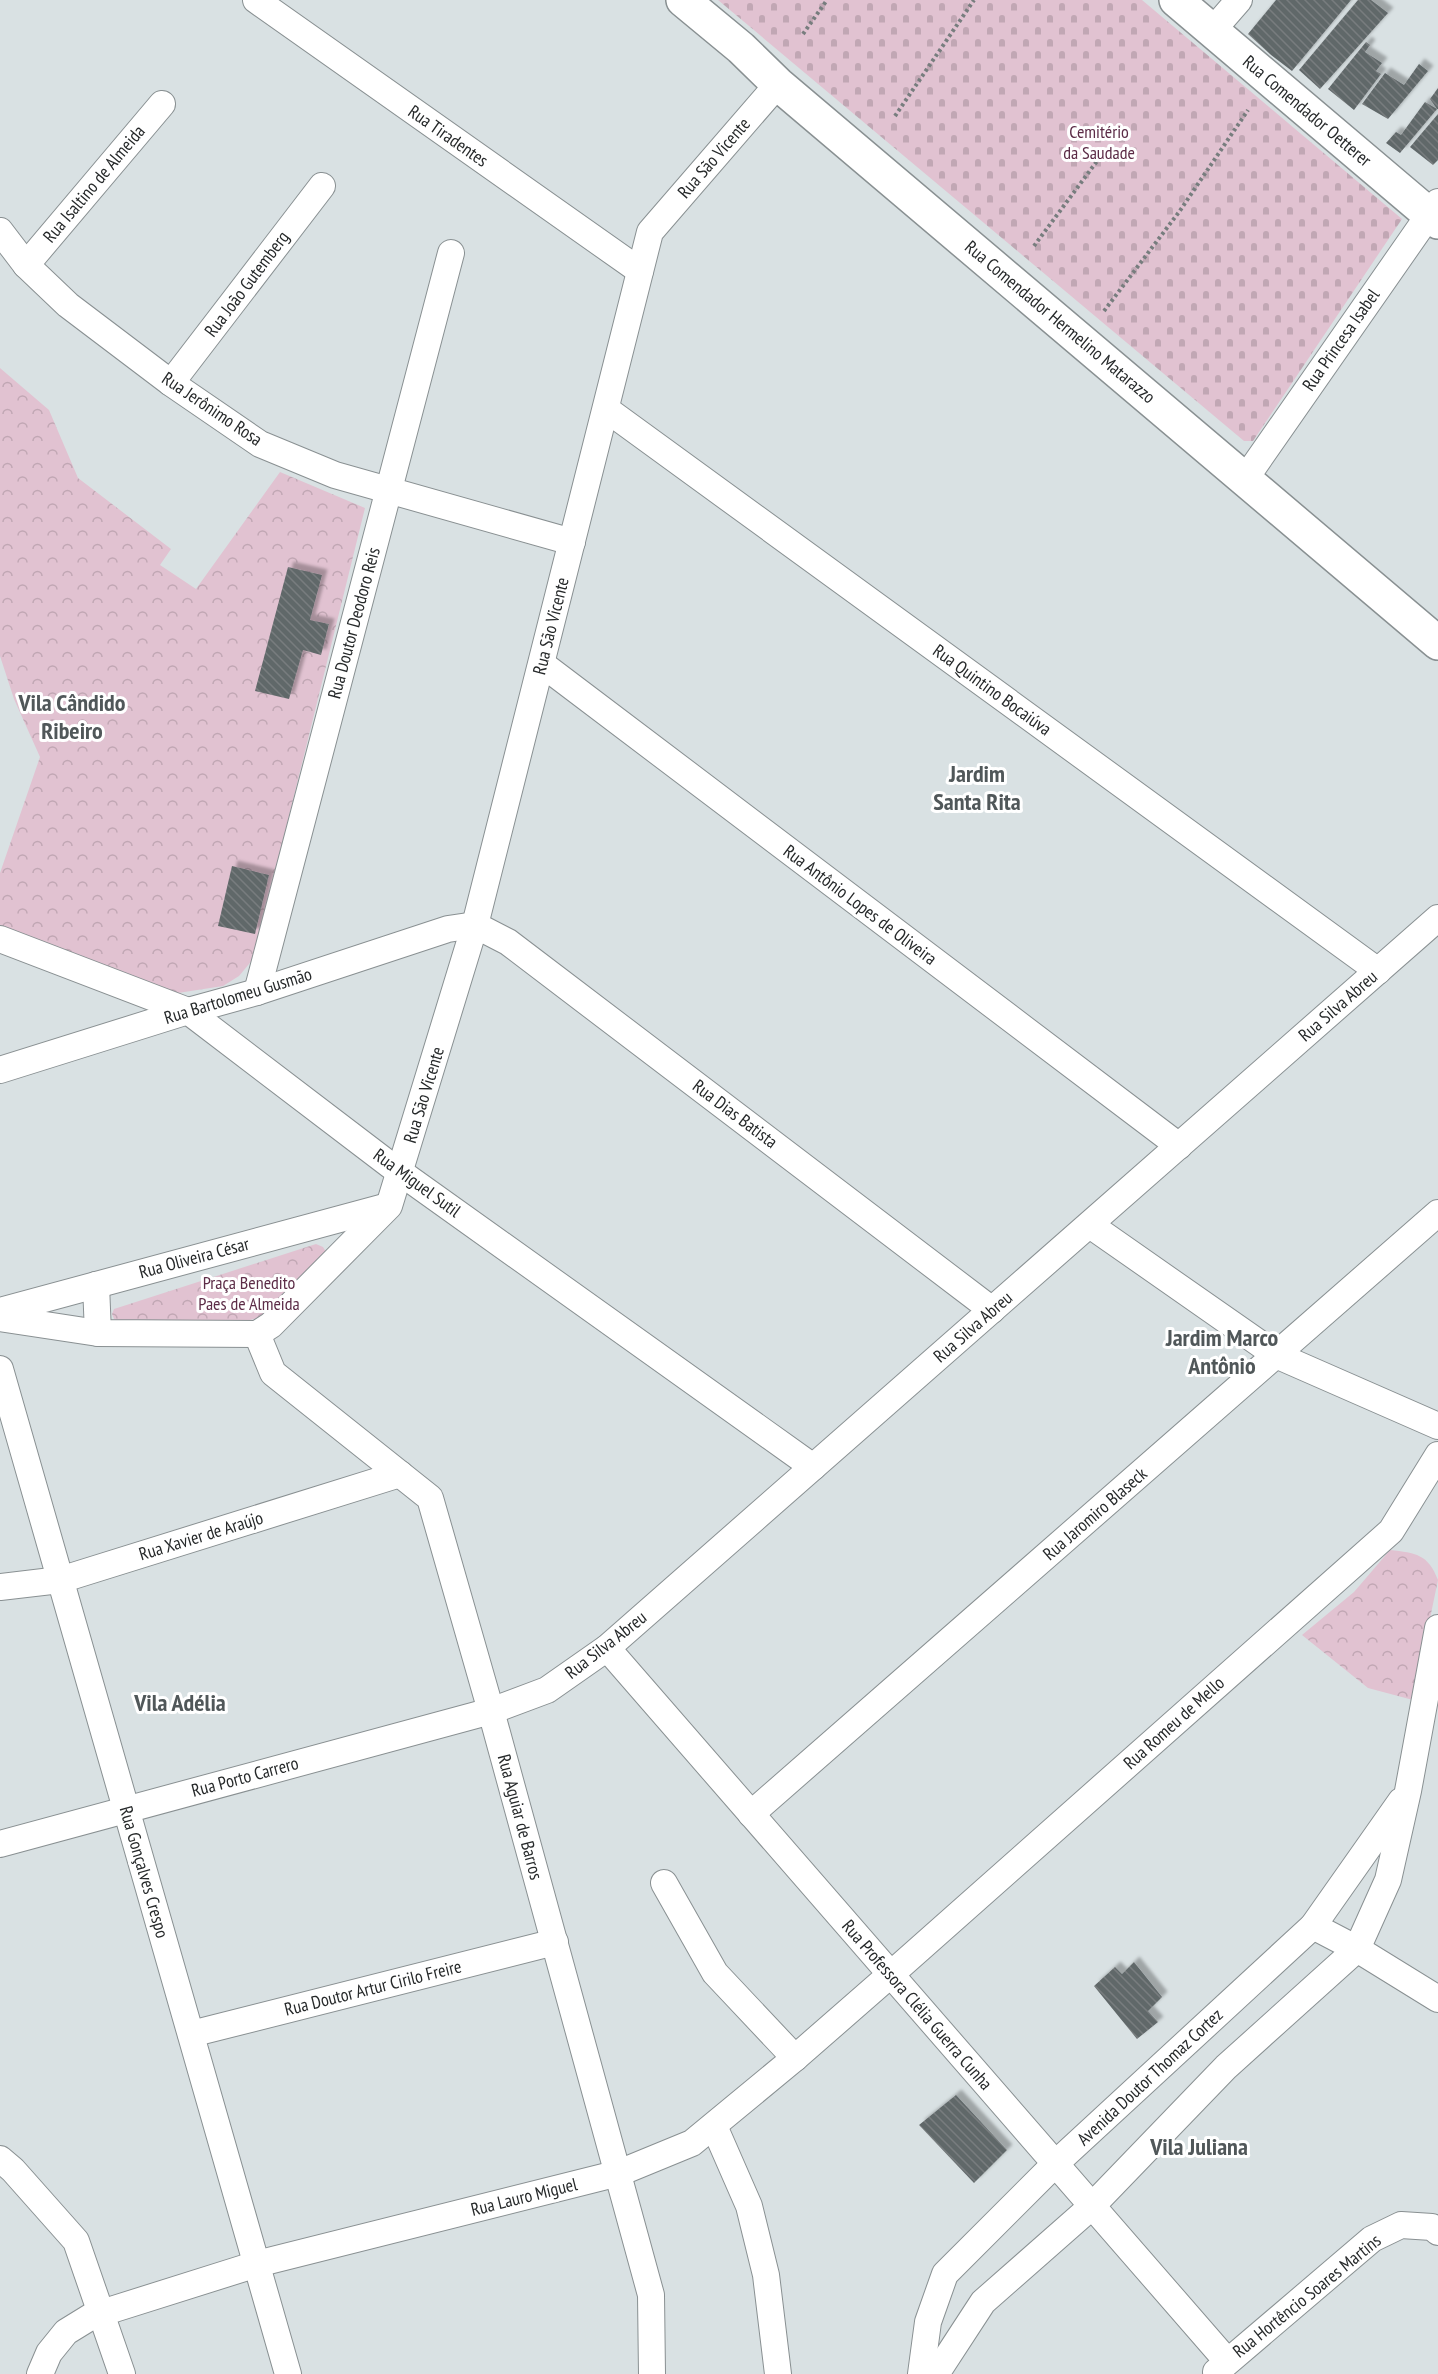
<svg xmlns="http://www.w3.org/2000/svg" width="1438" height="2374" viewBox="0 0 1438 2374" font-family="'PT Sans Narrow',sans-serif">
  <defs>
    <pattern id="cemetery-stones" width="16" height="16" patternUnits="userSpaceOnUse" patternTransform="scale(1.5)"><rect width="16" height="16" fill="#e1c2d1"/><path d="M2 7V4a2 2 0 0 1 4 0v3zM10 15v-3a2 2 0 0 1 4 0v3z" fill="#c1a7b4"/></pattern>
    <pattern id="park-crowns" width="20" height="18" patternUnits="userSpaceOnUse" patternTransform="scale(1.5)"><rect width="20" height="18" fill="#e1c2d1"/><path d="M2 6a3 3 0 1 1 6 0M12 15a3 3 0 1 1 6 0" fill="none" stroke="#c1a7b4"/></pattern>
    <pattern id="building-back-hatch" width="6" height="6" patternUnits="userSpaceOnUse" patternTransform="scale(1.5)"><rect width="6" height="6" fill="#606769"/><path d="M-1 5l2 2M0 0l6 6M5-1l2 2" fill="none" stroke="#787d7e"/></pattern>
    <filter id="shadow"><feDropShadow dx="5.5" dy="-5.5" stdDeviation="1.5" flood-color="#0004"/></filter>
  </defs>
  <rect width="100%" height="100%" fill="#d9e1e3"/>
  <polygon fill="url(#cemetery-stones)" points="718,0 1142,0 1402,219 1253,441 1244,441"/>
  <g fill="url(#park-crowns)">
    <polygon points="0,368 49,410 78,478 171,549 160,565 196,589 280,472 365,508 254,958 239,976 223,986 178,993 0,927 0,873 40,757 14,699 0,656"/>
    <polygon points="316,1244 323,1247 326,1252 263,1317 250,1320 120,1322 114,1319 112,1314 114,1309"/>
    <path d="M1390 1550C1416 1553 1428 1554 1438 1580L1413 1700 1368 1688 1302 1635 1354 1592Z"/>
  </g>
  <g fill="url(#building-back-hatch)" filter="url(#shadow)">
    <polygon points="1276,0 1351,0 1292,71 1271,55 1248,34"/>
    <polygon points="1358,0 1371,0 1388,13 1320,89 1299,70"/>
    <polygon points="1366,42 1370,45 1365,52 1382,63 1376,71 1381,74 1354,110 1328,89"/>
    <polygon points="1419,64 1428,71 1388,119 1362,104 1385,73 1404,85"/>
    <polygon points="1438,88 1438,109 1437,109 1430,99"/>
    <polygon points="1425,102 1437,109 1400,153 1386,143 1396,132 1401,135"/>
    <polygon points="1438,114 1438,160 1433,165 1410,147"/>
    <polygon points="288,567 322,575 310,620 329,624 321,655 303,650 289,699 255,691"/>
    <polygon points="232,866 269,875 255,934 218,926"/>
    <polygon points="1134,1962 1162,1997 1148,2011 1158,2022 1137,2039 1094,1986 1115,1967 1122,1974"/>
    <polygon points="956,2095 1007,2150 974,2183 919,2125"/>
  </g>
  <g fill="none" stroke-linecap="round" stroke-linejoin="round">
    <g stroke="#899092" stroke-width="28">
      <g id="minor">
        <polyline points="256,0 640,271"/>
        <polyline points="1212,31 1239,0"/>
        <polyline points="0,231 26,265 68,305 171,383 260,444 335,475 572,542"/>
        <polyline points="26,265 162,104"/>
        <polyline points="171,383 322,186"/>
        <polyline points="606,409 1378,971"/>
        <polyline points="1245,479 1438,202"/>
        <polyline points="542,664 1179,1146"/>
        <polyline points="475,925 508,942 992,1310"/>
        <polyline points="0,939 188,1011 390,1165 813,1467"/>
        <polyline points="257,992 451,253"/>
        <polyline points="0,1070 188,1011 257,992 448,929 475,925"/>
        <polyline points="1090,1225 1276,1355 1438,1426"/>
        <polyline points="96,1285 98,1333"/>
        <polyline points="0,1311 388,1206"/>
        <polyline points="0,1318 98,1333 257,1334 271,1325 389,1206 475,925 650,232 778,84"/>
        <polyline points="257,1334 273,1373 430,1498 491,1711 651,2295 652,2374"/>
        <polyline points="0,1369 288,2374"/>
        <polyline points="0,1587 60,1580 400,1474"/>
        <polyline points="607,1648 1227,2361"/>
        <polyline points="751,1814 1438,1213"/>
        <polyline points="0,1844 491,1711 547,1690 607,1648 1438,918"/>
        <polyline points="664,1883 715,1973 795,2058"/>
        <polyline points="1313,1926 1357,1949 1438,1999"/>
        <polyline points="191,2034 555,1942"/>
        <polyline points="714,2126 749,2206 766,2275 778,2374"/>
        <polyline points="0,2159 13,2170 76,2241 122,2374"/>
        <polyline points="1216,2372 1372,2239 1401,2225 1432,2227 1438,2232"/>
        <polyline points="40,2374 49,2353 66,2332 92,2316 257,2264 619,2173 692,2143 795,2058 898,1968 1391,1531 1438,1455"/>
        <polyline points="921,2374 928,2322 945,2274 1055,2164 1313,1926 1401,1801"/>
        <polyline points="936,2374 983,2302 1091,2207 1226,2067 1357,1949 1388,1880 1408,1791 1438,1628"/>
      </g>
    </g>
    <g stroke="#899092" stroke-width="36">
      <g id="major">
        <polyline points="683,0 741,48 778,84 1438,643"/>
        <polyline points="1176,0 1438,222"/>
      </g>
    </g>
    <g stroke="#777d7e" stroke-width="4" stroke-dasharray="3 3" stroke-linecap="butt">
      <polyline points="803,34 827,0"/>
      <polyline points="895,116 974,0"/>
      <polyline points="1034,246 1106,149"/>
      <polyline points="1104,311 1179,212 1248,110"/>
    </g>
    <use href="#minor" stroke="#fff" stroke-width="26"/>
    <use href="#major" stroke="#fff" stroke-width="33"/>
  </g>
  <g text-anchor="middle" stroke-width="6" stroke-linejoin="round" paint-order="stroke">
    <g font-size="18" fill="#26292a" stroke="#fff">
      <text transform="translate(1307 111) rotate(40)" y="6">Rua Comendador Oetterer</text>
      <text transform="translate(448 136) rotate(35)" y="6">Rua Tiradentes</text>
      <text transform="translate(714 158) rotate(-49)" y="6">Rua São Vicente</text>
      <text transform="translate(94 184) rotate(-50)" y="6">Rua Isaltino de Almeida</text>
      <text transform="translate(247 284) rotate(-53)" y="6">Rua João Gutemberg</text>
      <text transform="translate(1060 322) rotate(40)" y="6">Rua Comendador Hermelino Matarazzo</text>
      <text transform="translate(1341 340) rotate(-55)" y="6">Rua Princesa Isabel</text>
      <text transform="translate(212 409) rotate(34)" y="6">Rua Jerônimo Rosa</text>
      <text transform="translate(354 623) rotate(-75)" y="6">Rua Doutor Deodoro Reis</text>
      <text transform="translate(551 626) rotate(-76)" y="6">Rua São Vicente</text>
      <text transform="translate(992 690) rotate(36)" y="6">Rua Quintino Bocaiúva</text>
      <text transform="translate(860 905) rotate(37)" y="6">Rua Antônio Lopes de Oliveira</text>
      <text transform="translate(238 996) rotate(-17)" y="6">Rua Bartolomeu Gusmão</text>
      <text transform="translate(1338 1006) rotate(-41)" y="6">Rua Silva Abreu</text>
      <text transform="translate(424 1095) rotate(-73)" y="6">Rua São Vicente</text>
      <text transform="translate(735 1114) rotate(37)" y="6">Rua Dias Batista</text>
      <text transform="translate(417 1183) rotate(36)" y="6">Rua Miguel Sutil</text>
      <text transform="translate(194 1258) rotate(-15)" y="6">Rua Oliveira César</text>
      <text transform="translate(973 1327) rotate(-41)" y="6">Rua Silva Abreu</text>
      <text transform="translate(1095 1514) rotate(-41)" y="6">Rua Jaromiro Blaseck</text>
      <text transform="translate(201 1536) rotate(-17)" y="6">Rua Xavier de Araújo</text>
      <text transform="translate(606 1645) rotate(-38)" y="6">Rua Silva Abreu</text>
      <text transform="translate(1174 1723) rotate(-42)" y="6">Rua Romeu de Mello</text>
      <text transform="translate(245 1777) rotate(-15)" y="6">Rua Porto Carrero</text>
      <text transform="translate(520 1817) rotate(75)" y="6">Rua Aguiar de Barros</text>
      <text transform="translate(144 1872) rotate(74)" y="6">Rua Gonçalves Crespo</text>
      <text transform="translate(373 1988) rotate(-14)" y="6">Rua Doutor Artur Cirilo Freire</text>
      <text transform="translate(917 2005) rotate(49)" y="6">Rua Professora Clélia Guerra Cunha</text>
      <text transform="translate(1150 2077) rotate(-43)" y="6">Avenida Doutor Thomaz Cortez</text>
      <text transform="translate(524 2197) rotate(-14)" y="6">Rua Lauro Miguel</text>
      <text transform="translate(1307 2296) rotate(-39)" y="6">Rua Hortêncio Soares Martins</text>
    </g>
    <g font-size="18" fill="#5c2c47" stroke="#fff">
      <text x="1099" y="138">Cemitério<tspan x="1099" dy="21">da Saudade</tspan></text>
      <text x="249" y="1289">Praça Benedito<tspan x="249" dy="21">Paes de Almeida</tspan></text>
    </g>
    <g font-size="24" font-weight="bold" fill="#505759" stroke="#fff">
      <text x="72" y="711">Vila Cândido<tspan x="72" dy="28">Ribeiro</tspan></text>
      <text x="977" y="782">Jardim<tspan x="977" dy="28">Santa Rita</tspan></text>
      <text x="1222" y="1346">Jardim Marco<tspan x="1222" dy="28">Antônio</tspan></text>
      <text x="180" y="1711">Vila Adélia</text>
      <text x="1199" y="2155">Vila Juliana</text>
    </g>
  </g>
</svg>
